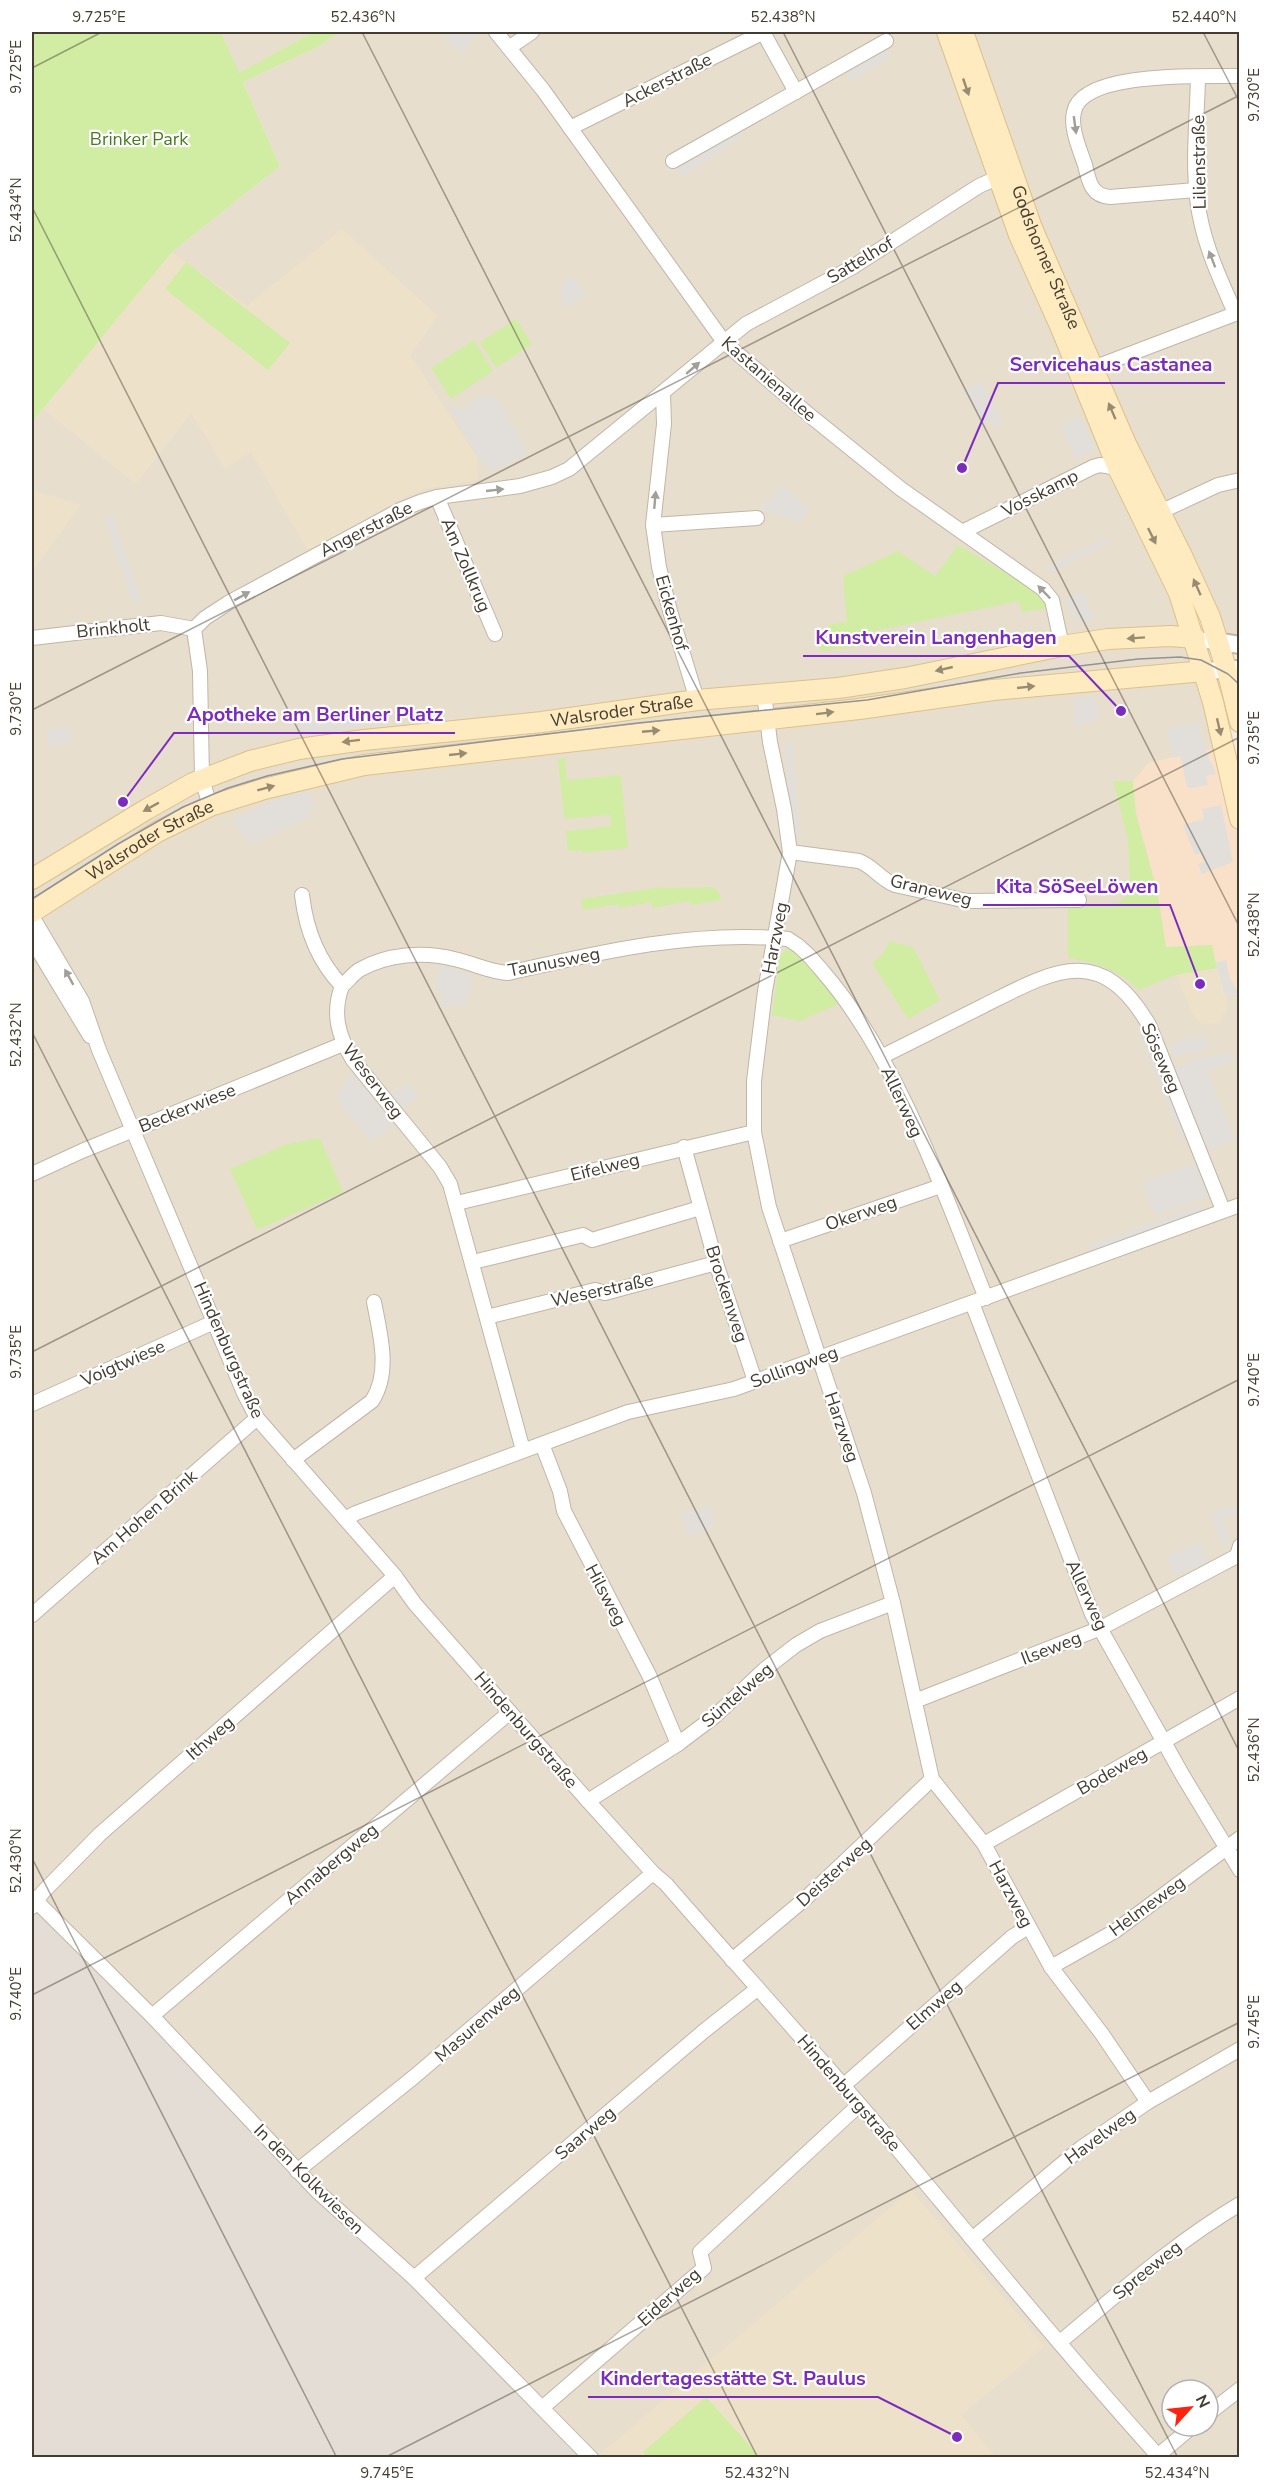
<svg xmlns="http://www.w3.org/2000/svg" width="1271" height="2489" viewBox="0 0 1271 2489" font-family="'Nunito Sans',sans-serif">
  <rect width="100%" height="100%" fill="#f3ece1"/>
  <g fill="#e7dece" fill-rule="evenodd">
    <polygon points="221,32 313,32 239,74"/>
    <path d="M340 32H947L1176 594 1218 748 1148 763 1212 945 1223 995 1239 993V2457H591L32 1897V422L172 252 280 166 243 82 318 47ZM1172 2390H1208V2426H1172Z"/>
    <polygon points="963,32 1239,32 1239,645 1219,641 1126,444"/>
  </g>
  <polygon fill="#f8e1c8" points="1218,748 1239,821 1239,993 1224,995 1212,945 1166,948 1157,891 1136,814 1133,793 1133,781 1148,763"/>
  <polygon fill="#e4ddd6" points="32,1897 591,2457 32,2457"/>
  <g fill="#eee1c9">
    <polygon points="342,229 438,316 410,355 477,457 478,480 428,488 399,500 308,551 251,452 225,469 191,413 136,484 42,408 172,252 247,306"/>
    <polygon points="32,490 81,505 32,572"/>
    <polygon points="1212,945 1223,994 1227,995 1226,1014 1222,1014 1221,1023 1202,1024 1194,1018 1176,975 1139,990 1166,948"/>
    <polygon points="911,2190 1045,2346 961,2415 996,2457 602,2458 599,2455"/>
  </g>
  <g fill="#d1eda4">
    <polygon points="32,32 221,32 239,73 313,32 340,32 318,47 243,82 280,166 172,252 32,422"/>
    <polygon points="186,262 290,343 268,370 165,289"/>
    <polygon points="516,319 532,344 496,368 480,342"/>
    <polygon points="474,340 493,371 451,399 431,368"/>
    <polygon points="958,545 1043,595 1049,608 1022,612 1019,601 860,634 852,639 856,647 820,651 818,632 831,624 847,622 843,576 898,551 935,576"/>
    <polygon points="565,758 567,780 621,775 628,848 582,853 582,850 568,851 566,831 611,826 610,815 564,819 558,759"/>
    <path d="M1113 781H1133L1136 814 1157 891 1166 947 1212 945 1217 968 1176 975 1139 990C1119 970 1095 962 1068 958V909L1074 904C1093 904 1122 911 1130 889L1128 840Z"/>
    <polygon points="713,887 720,894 721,900 690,905 689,901 653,908 651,902 619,908 618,904 583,910 581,899 655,888"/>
    <polygon points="890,941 913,947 940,1000 908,1019 872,963 882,955"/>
    <polygon points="786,949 795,952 841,1003 800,1021 772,1015 780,956"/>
    <polygon points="320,1138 343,1192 257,1230 230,1169 287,1144"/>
    <polygon points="706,2397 760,2457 647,2457 643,2452"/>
  </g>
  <g fill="#e2dfda">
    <polygon points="449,32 476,32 478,33 463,53 444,38"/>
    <polygon points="885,50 891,58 850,81 846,72"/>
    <polygon points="736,130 741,138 682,177 678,169"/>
    <polygon points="572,276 585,296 566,307 560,295 563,283"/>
    <polygon points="982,382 1003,424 994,428 990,420 982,425 965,390"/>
    <polygon points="486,394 489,399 495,395 528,453 493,471 478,456 450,409 457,406 461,412 471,407 469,402"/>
    <polygon points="1080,417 1096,448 1076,459 1060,427"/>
    <polygon points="782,485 809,509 799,522 761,509"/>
    <polygon points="112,515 141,603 136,604 131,597 104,517"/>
    <polygon points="1108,537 1110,542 1050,573 1047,567"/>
    <polygon points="1083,591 1094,620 1079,623 1073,613 1071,613 1065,600"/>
    <polygon points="1094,696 1098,719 1075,726 1073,698"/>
    <polygon points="356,714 365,727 300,734 299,720"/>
    <polygon points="1199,723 1205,750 1216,774 1206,776 1208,785 1191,788 1187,787 1186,782 1180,755 1172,757 1167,729"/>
    <polygon points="69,727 72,743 49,746 47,730"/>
    <polygon points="792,741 800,832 794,841 785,748"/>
    <polygon points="308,791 316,810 308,809 310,816 261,840 249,844 233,820 276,799"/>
    <polygon points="1221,805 1233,862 1202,874 1198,864 1204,862 1201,853 1195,855 1183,825 1204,819 1202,809"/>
    <polygon points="1226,960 1230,979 1239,993 1224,995 1216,962"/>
    <polygon points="441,965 473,976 465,1005 440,1007 443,992 435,990"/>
    <polygon points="1146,1028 1189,1135 1181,1138 1138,1031"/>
    <polygon points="1191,1037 1206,1037 1207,1051 1190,1051 1174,1057 1170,1046"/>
    <polygon points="1230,1053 1235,1060 1206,1072 1235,1140 1208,1151 1173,1069 1199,1058"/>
    <polygon points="351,1072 393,1124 372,1141 337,1099"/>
    <polygon points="408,1083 419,1096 402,1109 391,1096"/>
    <polygon points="1195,1163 1208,1196 1156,1216 1143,1183"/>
    <polygon points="1196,1206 1205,1211 1094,1251 1087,1247"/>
    <polygon points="1234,1505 1237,1513 1222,1519 1231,1544 1224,1547 1211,1515"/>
    <polygon points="710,1506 714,1527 688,1537 682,1513"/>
    <polygon points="1201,1543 1208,1562 1174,1575 1167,1556"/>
  </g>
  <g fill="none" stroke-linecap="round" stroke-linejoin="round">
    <g stroke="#c1b6a6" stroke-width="16">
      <g id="minor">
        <polyline points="496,32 543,90 724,342 808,414 901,489 1043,589 1052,600 1062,646"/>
        <polyline points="763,32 796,92"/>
        <polyline points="510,47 532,32"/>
        <path d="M1198 77C1197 126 1190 178 1202 226 1209 256 1223 285 1235 313"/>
        <polyline points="570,128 764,32"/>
        <polyline points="673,161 886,41"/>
        <path d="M1196 190 1110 197C1091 196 1089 181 1085 165 1080 150 1070 128 1074 112 1082 70 1206 77 1240 76"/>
        <polyline points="1093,368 1240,312"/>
        <polyline points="663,394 664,424 653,525 659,567 670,611 697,700"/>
        <polyline points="437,497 495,634"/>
        <polyline points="1160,512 1218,485 1240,480"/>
        <polyline points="653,525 757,518"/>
        <polyline points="964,531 1093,467 1100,465 1118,468"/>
        <polyline points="194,629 205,618 228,603 400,510 420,502 437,497 520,486 552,477 569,469 746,324 851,268 979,186 997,178"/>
        <polyline points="194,629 200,671 202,779 210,806"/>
        <polyline points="32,638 161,623 194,629"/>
        <polyline points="764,693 770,742 784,809 790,852 765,991 754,1081 754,1132 769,1207 864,1493 893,1603 932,1779 984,1844 1051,1967 1102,2034 1148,2102"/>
        <path d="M790 852 859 861C873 866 880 879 895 885L967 901 1079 900"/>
        <path d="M302 895C306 930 318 961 342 986 332 1013 338 1036 353 1060L440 1167 450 1184 523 1450"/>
        <path d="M32 921 36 923 82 1001 99 1050 244 1393 257 1418 395 1576 415 1604 588 1801 653 1873 666 1884C750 1981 838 2076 919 2175 998 2270 1077 2366 1160 2458"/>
        <polyline points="32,940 90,1036"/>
        <path d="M342 986C348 981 353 974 359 970 387 954 424 951 454 959 473 963 489 972 508 973 600 952 694 930 788 939 804 948 813 960 824 973 898 1059 944 1193 986 1298"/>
        <path d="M881 1057C915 1040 949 1023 983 1006 1053 971 1100 941 1149 1025L1223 1210"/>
        <polyline points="684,1147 716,1263 755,1381"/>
        <polyline points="32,1174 82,1151 343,1044"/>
        <polyline points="457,1203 754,1132"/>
        <polyline points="780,1241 941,1186"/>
        <polyline points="473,1262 583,1235 592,1240 700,1208"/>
        <polyline points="972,1303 1092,1614 1183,1776 1240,1870"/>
        <polyline points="487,1317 595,1290 605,1293 716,1263"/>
        <polyline points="32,1404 214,1322"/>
        <polyline points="542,1444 560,1491 564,1511 649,1675 678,1744"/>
        <path d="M293 1460 372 1401C391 1372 380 1334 374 1302"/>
        <polyline points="345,1519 356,1513 628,1412 734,1389 1240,1205"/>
        <polyline points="32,1615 257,1418"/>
        <polyline points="915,1701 1101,1628 1237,1556 1240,1546"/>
        <polyline points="588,1801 678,1744 715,1716 765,1669 796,1645 820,1631 893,1603"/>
        <polyline points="984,1844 1240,1698"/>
        <polyline points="32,1897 152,2016 317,2191 414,2278 591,2458"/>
        <polyline points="32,1907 43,1892 100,1834 395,1576"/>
        <polyline points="732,1960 806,1898 932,1779"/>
        <polyline points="1051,1967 1115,1931 1240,1838"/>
        <polyline points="152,2016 510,1712"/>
        <polyline points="843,2086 1012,1937 1028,1927"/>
        <polyline points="297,2171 415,2076 653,1873"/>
        <polyline points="972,2239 1081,2148 1148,2102 1240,2049"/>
        <polyline points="414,2278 704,2031 757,1989"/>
        <path d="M1060 2342C1118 2294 1174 2243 1240 2204"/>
        <polyline points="542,2408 704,2268 700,2252 859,2105"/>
        <polyline points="1208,2414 1240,2389"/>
        <polyline points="1155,2458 1193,2426"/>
      </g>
    </g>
    <g stroke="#c1b6a6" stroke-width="20">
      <g id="tertiary">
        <polyline points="1208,640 1240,645"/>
        <polyline points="1204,671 1240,669"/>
      </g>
    </g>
    <g stroke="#dbc18c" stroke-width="22">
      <g id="secondary">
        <polyline points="947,32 1019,235 1061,328 1118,468 1179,593 1213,702 1240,819"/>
        <path id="s1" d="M963 32 1032 228 1126 444 1182 556 1210 617 1228 674 1240 722"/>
        <path id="s2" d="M32 879 147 809 193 783 250 761 299 749 364 740 542 722 697 700 838 688 905 678 1062 646 1108 639 1171 636 1195 638"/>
        <path id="s3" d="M32 912 157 832 210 806 264 789 364 765 859 709 993 690 1204 671"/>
      </g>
    </g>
    <use href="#minor" stroke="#fff" stroke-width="14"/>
    <use href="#tertiary" stroke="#fff" stroke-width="16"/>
    <use href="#secondary" stroke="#ffebbf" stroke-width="20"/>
    <polyline stroke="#939393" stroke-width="1.5" points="32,899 118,844 183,807 228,788 267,776 342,759 638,723 867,700 1021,673 1138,659 1180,657 1201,660 1228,674 1240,685"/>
  </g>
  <defs><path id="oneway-solid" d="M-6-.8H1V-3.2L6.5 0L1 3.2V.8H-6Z" transform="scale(1.5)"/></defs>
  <g fill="#988b71">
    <use href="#oneway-solid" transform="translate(966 87) rotate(71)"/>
    <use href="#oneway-solid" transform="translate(1112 411) rotate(-113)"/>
    <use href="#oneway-solid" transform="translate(1152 536) rotate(64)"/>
    <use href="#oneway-solid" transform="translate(1197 587) rotate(-114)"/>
    <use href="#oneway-solid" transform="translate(1136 638) rotate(176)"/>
    <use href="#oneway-solid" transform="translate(944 669) rotate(167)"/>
    <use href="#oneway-solid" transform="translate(1026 687) rotate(-6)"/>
    <use href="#oneway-solid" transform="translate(825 713) rotate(-7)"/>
    <use href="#oneway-solid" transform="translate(1219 727) rotate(77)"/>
    <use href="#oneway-solid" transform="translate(651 731) rotate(-5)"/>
    <use href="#oneway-solid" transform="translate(351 741) rotate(173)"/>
    <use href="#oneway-solid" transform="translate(458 754) rotate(-6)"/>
    <use href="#oneway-solid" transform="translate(266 788) rotate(-15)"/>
    <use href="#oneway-solid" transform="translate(151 807) rotate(151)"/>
  </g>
  <g fill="#a29e98">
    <use href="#oneway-solid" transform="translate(1075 125) rotate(82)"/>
    <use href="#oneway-solid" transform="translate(1212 259) rotate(-111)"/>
    <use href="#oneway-solid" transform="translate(693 368) rotate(-41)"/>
    <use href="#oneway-solid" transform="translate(495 490) rotate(-6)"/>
    <use href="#oneway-solid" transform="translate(655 500) rotate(-85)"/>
    <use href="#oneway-solid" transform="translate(1044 592) rotate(-134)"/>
    <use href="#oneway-solid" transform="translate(242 596) rotate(-29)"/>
    <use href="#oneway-solid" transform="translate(69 977) rotate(-119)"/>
  </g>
  <path fill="none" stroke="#443c31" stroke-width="1.5" stroke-opacity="0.45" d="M362 32 1240 1753M783 32 1240 928M1203 32 1240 103M32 68 102 32M32 207 1178 2458M32 710 1240 95M32 1032 758 2458M32 1352 1240 737M32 1858 337 2458M32 1995 1240 1379M384 2458 1240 2022"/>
  <g text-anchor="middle" stroke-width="4.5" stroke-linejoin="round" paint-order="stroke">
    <g font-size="18" fill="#443c31" stroke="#fff">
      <text transform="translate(667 80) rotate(-27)" y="6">Ackerstraße</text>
      <text transform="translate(1199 162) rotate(-91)" y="6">Lilienstraße</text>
      <text dy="6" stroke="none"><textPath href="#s1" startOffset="240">Godshorner Straße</textPath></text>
      <text transform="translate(860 260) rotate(-31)" y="6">Sattelhof</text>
      <text transform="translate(769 379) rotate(41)" y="6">Kastanienallee</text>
      <text transform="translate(1040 493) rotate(-27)" y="6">Vosskamp</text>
      <text transform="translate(366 529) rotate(-27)" y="6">Angerstraße</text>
      <text transform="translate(466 565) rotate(67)" y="6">Am Zollkrug</text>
      <text transform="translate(672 613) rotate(74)" y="6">Eickenhof</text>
      <text transform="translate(113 628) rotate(-6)" y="6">Brinkholt</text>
      <text dy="6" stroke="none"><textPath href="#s2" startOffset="624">Walsroder Straße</textPath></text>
      <text dy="6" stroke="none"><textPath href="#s3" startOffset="138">Walsroder Straße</textPath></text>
      <text transform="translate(931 890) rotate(14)" y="6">Graneweg</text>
      <text transform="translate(775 938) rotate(-79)" y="6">Harzweg</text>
      <text transform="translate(554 962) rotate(-11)" y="6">Taunusweg</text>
      <text transform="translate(1161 1058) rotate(67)" y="6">Söseweg</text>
      <text transform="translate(373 1081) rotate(53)" y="6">Weserweg</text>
      <text transform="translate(902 1102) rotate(65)" y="6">Allerweg</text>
      <text transform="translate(187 1108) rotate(-22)" y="6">Beckerwiese</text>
      <text transform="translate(605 1167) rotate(-14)" y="6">Eifelweg</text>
      <text transform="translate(861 1213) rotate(-19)" y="6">Okerweg</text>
      <text transform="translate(602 1290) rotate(-12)" y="6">Weserstraße</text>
      <text transform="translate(727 1294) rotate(72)" y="6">Brockenweg</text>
      <text transform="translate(229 1350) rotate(66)" y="6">Hindenburgstraße</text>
      <text transform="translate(123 1363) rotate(-24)" y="6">Voigtwiese</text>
      <text transform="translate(794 1367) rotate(-20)" y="6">Sollingweg</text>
      <text transform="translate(842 1427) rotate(71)" y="6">Harzweg</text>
      <text transform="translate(144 1517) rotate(-41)" y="6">Am Hohen Brink</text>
      <text transform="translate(606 1595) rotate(62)" y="6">Hilsweg</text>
      <text transform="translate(1087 1595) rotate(65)" y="6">Allerweg</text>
      <text transform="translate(1051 1648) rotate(-21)" y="6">Ilseweg</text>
      <text transform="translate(737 1695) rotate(-41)" y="6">Süntelweg</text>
      <text transform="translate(526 1730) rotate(49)" y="6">Hindenburgstraße</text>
      <text transform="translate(210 1738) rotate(-41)" y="6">Ithweg</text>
      <text transform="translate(1112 1771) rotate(-30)" y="6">Bodeweg</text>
      <text transform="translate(331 1864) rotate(-40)" y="6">Annabergweg</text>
      <text transform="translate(834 1872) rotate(-42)" y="6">Deisterweg</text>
      <text transform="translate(1011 1894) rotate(62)" y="6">Harzweg</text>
      <text transform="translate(1147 1906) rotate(-36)" y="6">Helmeweg</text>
      <text transform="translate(934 2005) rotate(-41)" y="6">Elmweg</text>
      <text transform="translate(477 2024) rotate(-41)" y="6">Masurenweg</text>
      <text transform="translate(849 2093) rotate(49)" y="6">Hindenburgstraße</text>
      <text transform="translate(585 2133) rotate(-40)" y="6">Saarweg</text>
      <text transform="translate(1100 2136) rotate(-36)" y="6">Havelweg</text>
      <text transform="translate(309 2179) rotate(45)" y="6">In den Kolkwiesen</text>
      <text transform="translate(1147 2270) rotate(-39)" y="6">Spreeweg</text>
      <text transform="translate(669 2297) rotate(-42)" y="6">Eiderweg</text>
    </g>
    <g font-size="18" fill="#487c1f" stroke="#fff">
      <text x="139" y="145">Brinker Park</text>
    </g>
  </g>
  <path fill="none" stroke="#7b2cbf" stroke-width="2" d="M962 468L998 383H1225M1121 711L1069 656H803M123 802L174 733H455M1200 984L1170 905H983M957 2437L878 2397H588"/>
  <g fill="#7b2cbf" stroke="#fff" stroke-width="2">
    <circle cx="962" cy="468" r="6"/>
    <circle cx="1121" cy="711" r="6"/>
    <circle cx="123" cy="802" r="6"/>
    <circle cx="1200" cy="984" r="6"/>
    <circle cx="957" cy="2437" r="6"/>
  </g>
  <g font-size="20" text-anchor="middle" font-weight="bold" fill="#7b2cbf" stroke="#fff" stroke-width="4.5" stroke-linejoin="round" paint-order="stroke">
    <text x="1111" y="371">Servicehaus Castanea</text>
    <text x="936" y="644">Kunstverein Langenhagen</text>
    <text x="315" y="721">Apotheke am Berliner Platz</text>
    <text x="1077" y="893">Kita SöSeeLöwen</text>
    <text x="733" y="2385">Kindertagesstätte St. Paulus</text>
  </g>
  <rect width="1271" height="2489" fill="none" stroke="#ffffff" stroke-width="66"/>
  <g transform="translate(1190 2408) rotate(63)"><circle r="28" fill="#ffffff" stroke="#b4b1ad" stroke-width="1.5"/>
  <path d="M0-4.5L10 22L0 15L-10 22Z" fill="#ff210c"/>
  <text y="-9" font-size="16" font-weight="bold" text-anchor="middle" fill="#443c31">N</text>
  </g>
  <rect x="33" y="33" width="1205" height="2423" fill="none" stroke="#443c31" stroke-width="2"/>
  <g font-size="15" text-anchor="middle" fill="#443c31">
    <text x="99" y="22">9.725°E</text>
    <text x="363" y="22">52.436°N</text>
    <text x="783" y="22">52.438°N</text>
    <text x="1204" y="22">52.440°N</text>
    <text transform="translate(16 67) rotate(-90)" y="5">9.725°E</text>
    <text transform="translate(1254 95) rotate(-90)" y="5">9.730°E</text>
    <text transform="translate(16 210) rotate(-90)" y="5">52.434°N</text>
    <text transform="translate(16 709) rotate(-90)" y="5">9.730°E</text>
    <text transform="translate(1254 738) rotate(-90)" y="5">9.735°E</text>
    <text transform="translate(1254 925) rotate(-90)" y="5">52.438°N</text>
    <text transform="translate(16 1035) rotate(-90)" y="5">52.432°N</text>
    <text transform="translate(16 1352) rotate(-90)" y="5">9.735°E</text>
    <text transform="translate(1254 1380) rotate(-90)" y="5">9.740°E</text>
    <text transform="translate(1254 1750) rotate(-90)" y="5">52.436°N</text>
    <text transform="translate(16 1861) rotate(-90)" y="5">52.430°N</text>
    <text transform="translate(16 1994) rotate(-90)" y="5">9.740°E</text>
    <text transform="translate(1254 2022) rotate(-90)" y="5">9.745°E</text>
    <text x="387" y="2478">9.745°E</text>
    <text x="757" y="2478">52.432°N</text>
    <text x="1177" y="2478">52.434°N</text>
  </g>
</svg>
